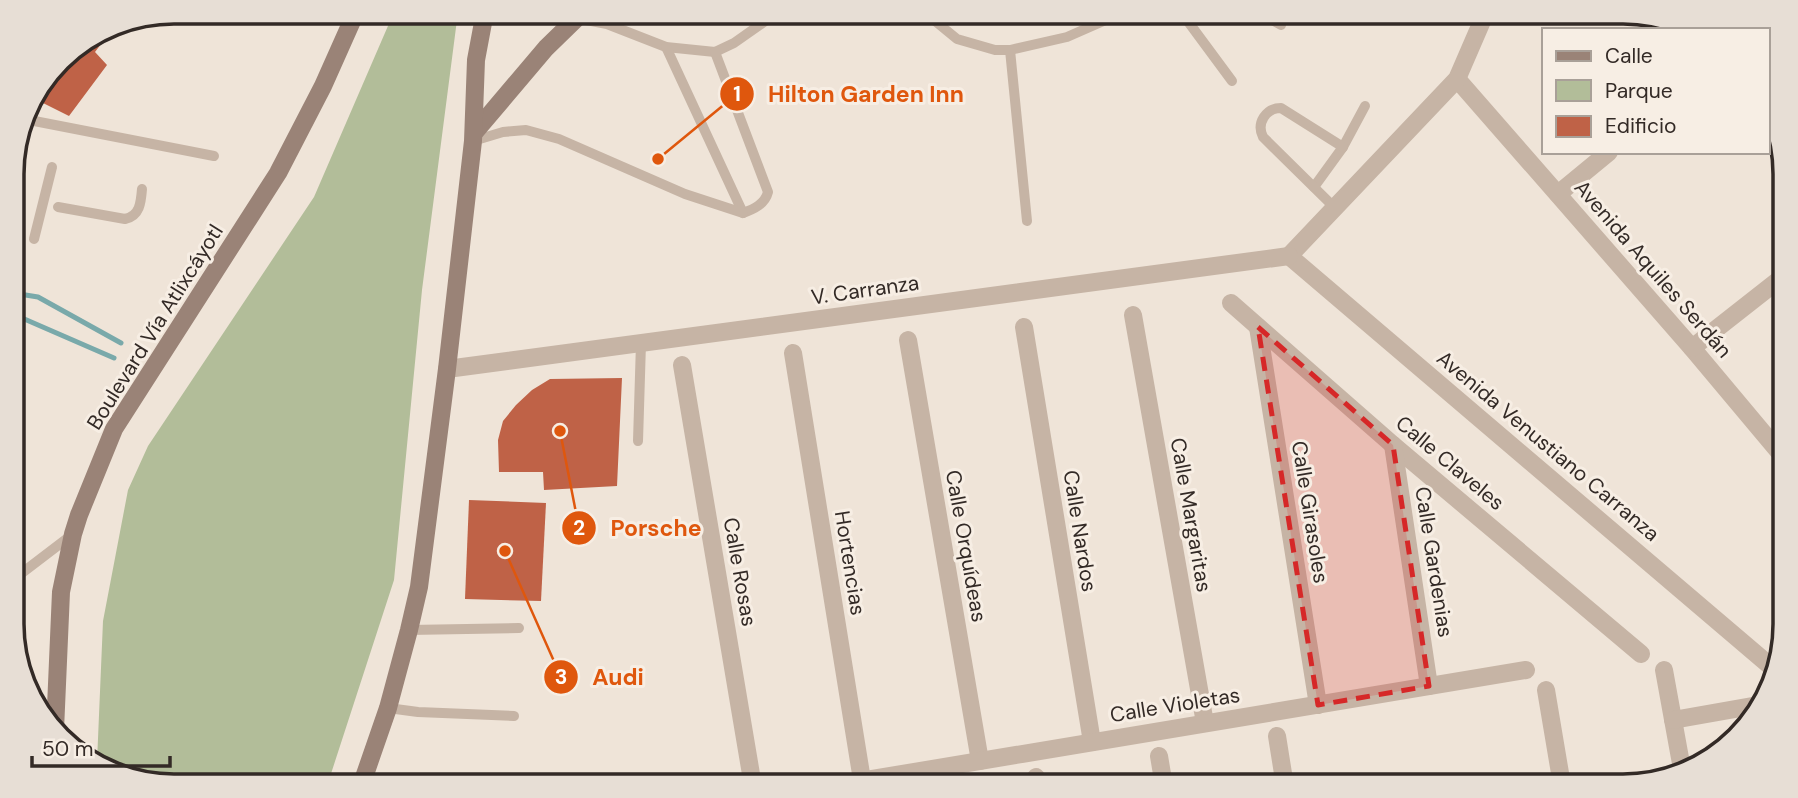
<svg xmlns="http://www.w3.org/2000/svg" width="1798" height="798" viewBox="0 0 1798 798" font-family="'DM Sans',sans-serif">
  <rect width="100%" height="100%" fill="#efe4d8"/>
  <polygon fill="#b2bd99" points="394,12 458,12 422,290 394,580 327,786 174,786 112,773 97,762 103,621 128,490 148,446 314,197"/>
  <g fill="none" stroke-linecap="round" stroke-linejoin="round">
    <g stroke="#79a9aa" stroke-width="5">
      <polyline points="13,293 38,297 121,343"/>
      <polyline points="13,316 22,318 114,358"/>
    </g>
  </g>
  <g fill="#bf6247">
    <polygon points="113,24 116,24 95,52 107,65 69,116 33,98 67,53"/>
    <polygon points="622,378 617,486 544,490 543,472 499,472 498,440 503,421 516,405 532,390 550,379"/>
    <polygon points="469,500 546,503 541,601 465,599"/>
  </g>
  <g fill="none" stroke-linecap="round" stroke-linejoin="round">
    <g stroke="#c6b4a5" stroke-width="10">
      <polyline points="926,12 929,16 957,39 995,50 1010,50 1067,37 1124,12"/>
      <polyline points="1181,12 1232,81"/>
      <polyline points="1258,12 1281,25"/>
      <polyline points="576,18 607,24 666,47 715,52 734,43 778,12"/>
      <path d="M666 47 743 213C754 209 765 204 768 192L715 52"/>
      <polyline points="1010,50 1027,221"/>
      <polyline points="24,119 214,156"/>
      <polyline points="473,141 503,132 526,130 559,139 685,194 743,213"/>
      <polyline points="1314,187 1343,147 1365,106"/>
      <path d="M58 207 125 219C140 216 141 202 142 189"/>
      <path d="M1335 208 1263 137C1256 123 1266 108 1281 108L1343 147"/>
      <polyline points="34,239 52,167"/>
      <polyline points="638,441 641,343"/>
      <polyline points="14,579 73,534"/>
      <polyline points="409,630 519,628"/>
      <polyline points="388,708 418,712 514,716"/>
    </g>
    <g stroke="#c6b4a5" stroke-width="18">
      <polyline points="1457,79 1692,348 1785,459"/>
      <polyline points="1558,194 1609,152"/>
      <polyline points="1289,256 1776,671"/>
      <polyline points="1289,256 1457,79 1486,12"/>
      <polyline points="1231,303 1393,445 1641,654"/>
      <polyline points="1133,315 1205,723"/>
      <polyline points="1024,327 1092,742"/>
      <polyline points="1258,327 1318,705"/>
      <polyline points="908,340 980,761"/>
      <polyline points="1692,348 1785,275"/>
      <polyline points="793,353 862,780"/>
      <polyline points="682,365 753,786"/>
      <polyline points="447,369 1289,256"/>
      <polyline points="1393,445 1429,686"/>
      <polyline points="1664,670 1682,769"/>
      <polyline points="1546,690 1562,785"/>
      <polyline points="1673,720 1758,705"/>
      <polyline points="1277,736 1285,786"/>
      <polyline points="1159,756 1164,786"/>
      <polyline points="1036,777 1038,786"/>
      <polyline points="830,786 1526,670"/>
    </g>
    <g stroke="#9a8377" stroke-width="18">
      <polyline points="474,133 546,48 583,12"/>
      <polyline points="55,730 61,592 73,534 79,515 114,429 278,173 323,86 356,12"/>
      <polyline points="361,786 388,708 409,630 419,587 447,369 473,141 476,60 485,12"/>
    </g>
  </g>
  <path fill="#d62828" fill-opacity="0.2" stroke="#d62828" stroke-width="5" stroke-dasharray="14 9" stroke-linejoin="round" d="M1258 327 1393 445 1429 686 1318 705Z"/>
  <g text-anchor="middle" stroke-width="6" stroke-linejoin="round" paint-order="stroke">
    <g font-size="21" fill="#332a26" stroke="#f7eee4">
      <text transform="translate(1653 269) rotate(49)" y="7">Avenida Aquiles Serdán</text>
      <text transform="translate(865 290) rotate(-8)" y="7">V. Carranza</text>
      <text transform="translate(155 327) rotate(-58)" y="7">Boulevard Vía Atlixcáyotl</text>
      <text transform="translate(1548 446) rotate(40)" y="7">Avenida Venustiano Carranza</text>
      <text transform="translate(1450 463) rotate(40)" y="7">Calle Claveles</text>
      <text transform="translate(1310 512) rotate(81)" y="7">Calle Girasoles</text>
      <text transform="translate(1191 515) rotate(80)" y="7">Calle Margaritas</text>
      <text transform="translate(1080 531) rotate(81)" y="7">Calle Nardos</text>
      <text transform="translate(966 546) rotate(80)" y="7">Calle Orquídeas</text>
      <text transform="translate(1434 562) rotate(81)" y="7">Calle Gardenias</text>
      <text transform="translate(850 563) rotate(81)" y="7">Hortencias</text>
      <text transform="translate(740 572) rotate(80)" y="7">Calle Rosas</text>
      <text transform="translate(1175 705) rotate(-9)" y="7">Calle Violetas</text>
    </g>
  </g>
  <path d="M0 0H1798V798H0ZM174 24H1623A150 150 0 0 1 1773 174V624A150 150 0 0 1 1623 774H174A150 150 0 0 1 24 624V174A150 150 0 0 1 174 24Z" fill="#e7ded5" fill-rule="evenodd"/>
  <path fill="none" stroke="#332a26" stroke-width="3.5" d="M174 24H1623A150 150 0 0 1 1773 174V624A150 150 0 0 1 1623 774H174A150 150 0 0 1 24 624V174A150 150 0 0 1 174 24Z"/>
  <path fill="none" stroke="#df570d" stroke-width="2.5" d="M658 159L737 94M560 431L579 528M505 551L561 677"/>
  <g fill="#df570d" stroke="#f7eee4" stroke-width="2.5">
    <circle cx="658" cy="159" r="7"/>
    <circle cx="560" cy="431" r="7"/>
    <circle cx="505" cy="551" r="7"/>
    <circle cx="737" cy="94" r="18"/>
    <circle cx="579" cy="528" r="18"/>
    <circle cx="561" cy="677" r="18"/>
  </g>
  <g font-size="21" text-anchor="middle" font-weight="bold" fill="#fff">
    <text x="737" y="101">1</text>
    <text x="579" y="535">2</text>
    <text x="561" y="684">3</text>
  </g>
  <g font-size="23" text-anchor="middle" font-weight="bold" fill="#df570d" stroke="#f7eee4" stroke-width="6" stroke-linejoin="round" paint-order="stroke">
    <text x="866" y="102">Hilton Garden Inn</text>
    <text x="656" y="536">Porsche</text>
    <text x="618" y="685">Audi</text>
  </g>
  <rect x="1542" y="28" width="228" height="126" fill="#f7eee4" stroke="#a9a098" stroke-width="2"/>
  <rect x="1556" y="51" width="35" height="10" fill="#9a8377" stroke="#a9a098" stroke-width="2"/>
  <text x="1605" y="63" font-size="21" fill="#332a26">Calle</text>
  <rect x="1556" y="80" width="35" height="21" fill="#b2bd99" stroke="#a9a098" stroke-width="2"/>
  <text x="1605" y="98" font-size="21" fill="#332a26">Parque</text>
  <rect x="1556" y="116" width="35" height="21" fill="#bf6247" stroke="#a9a098" stroke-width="2"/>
  <text x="1605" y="133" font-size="21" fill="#332a26">Edificio</text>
  <path d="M32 756v10h138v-10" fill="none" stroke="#332a26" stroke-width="3.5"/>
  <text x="42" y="756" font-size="21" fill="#332a26" stroke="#f7eee4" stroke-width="5" paint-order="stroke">50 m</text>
</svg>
